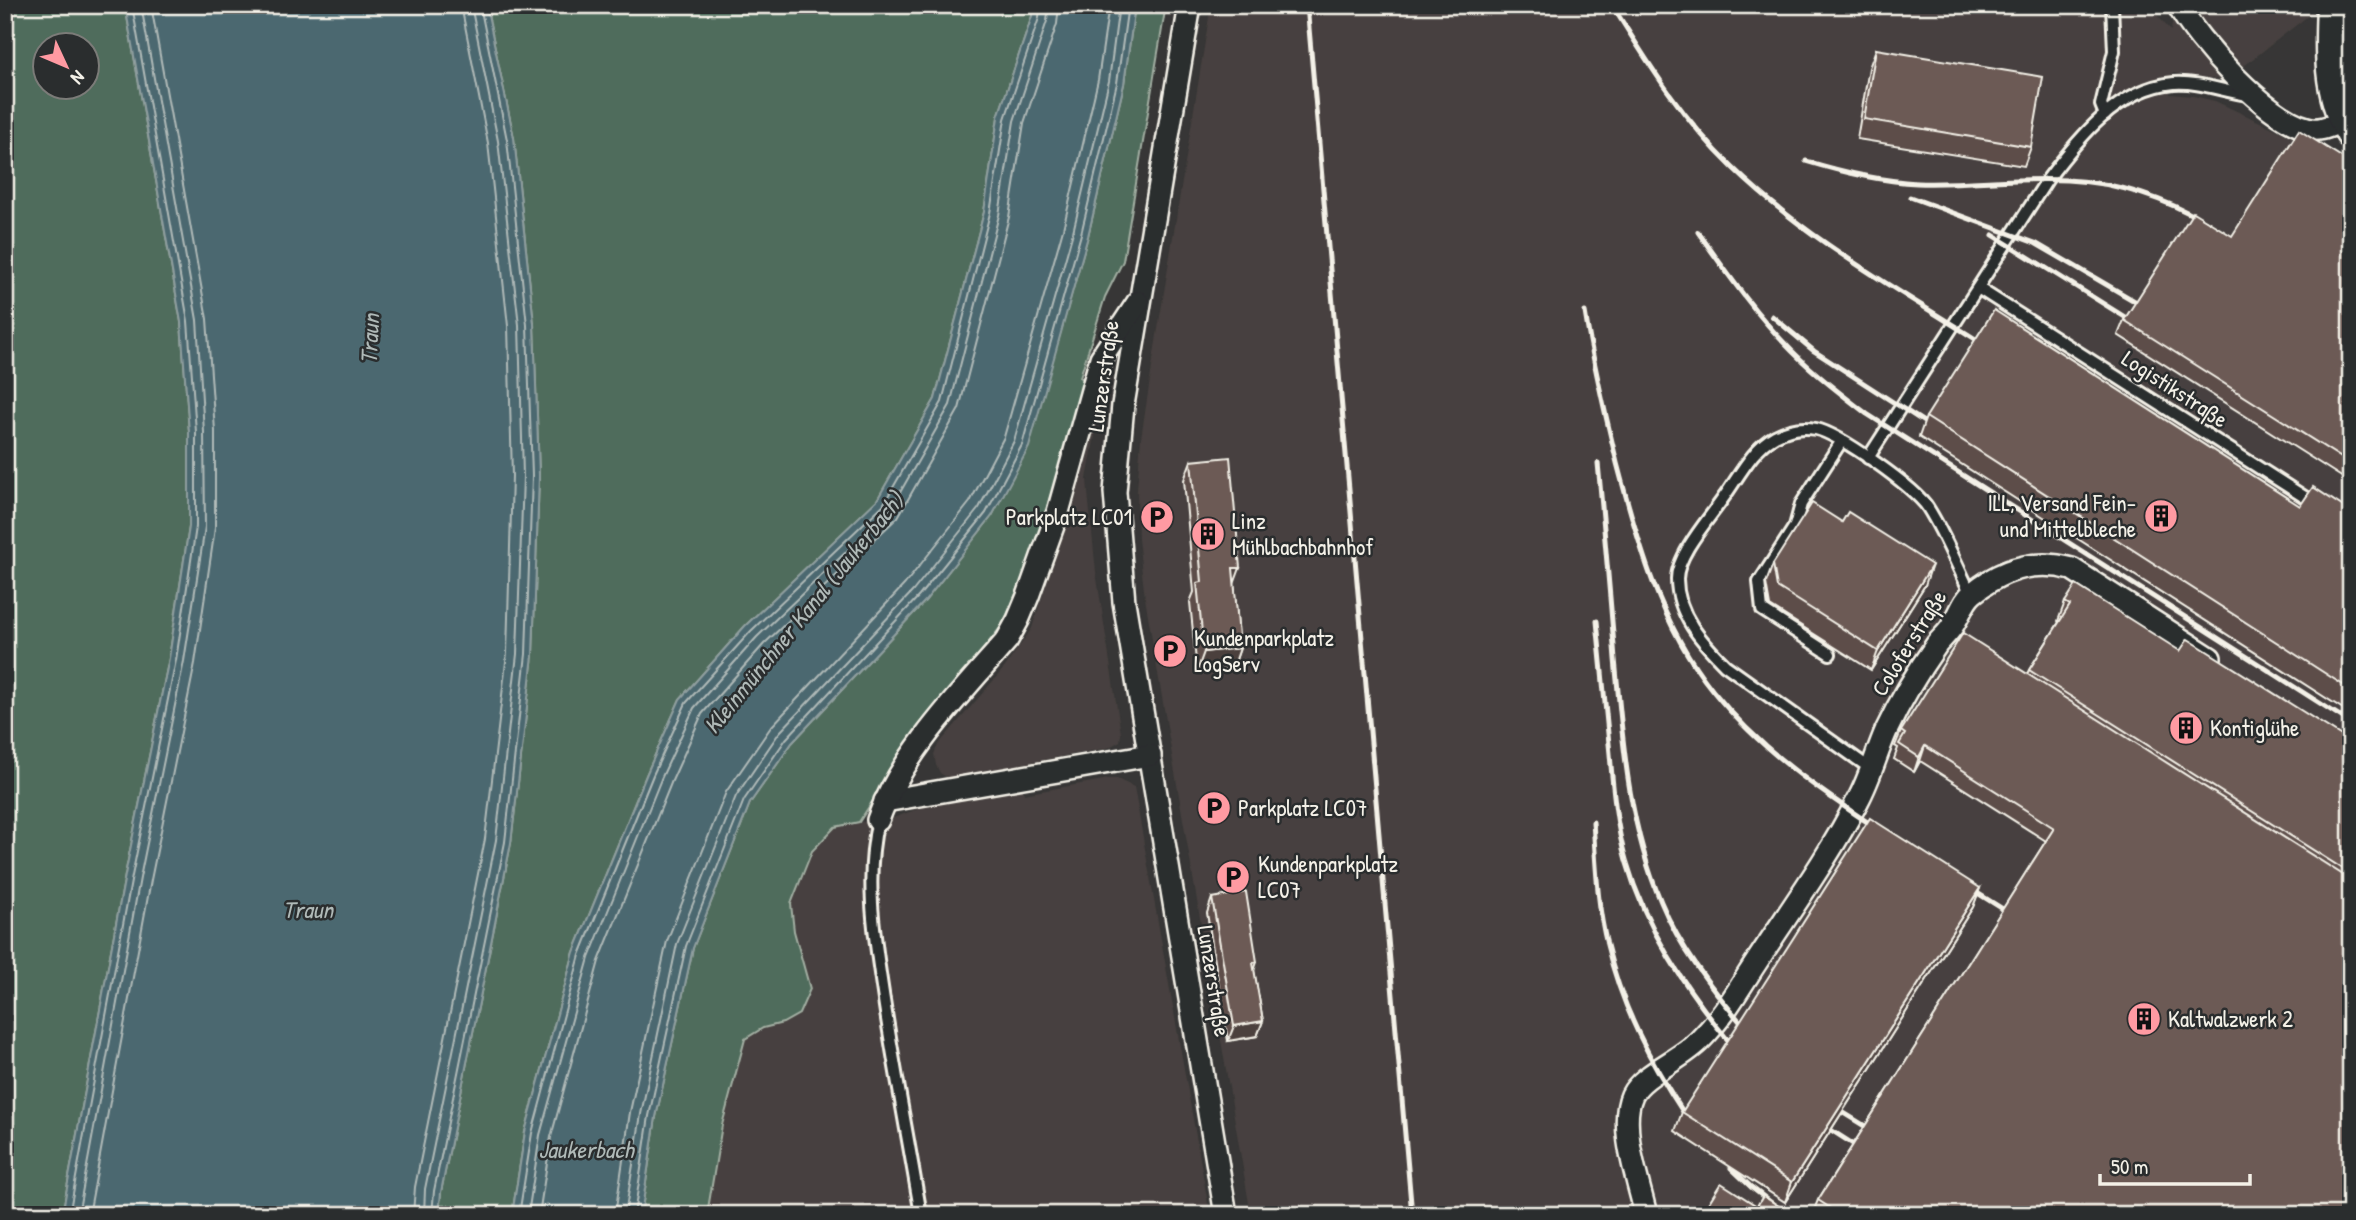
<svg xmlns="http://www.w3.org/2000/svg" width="2356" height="1220" viewBox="0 0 2356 1220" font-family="'Patrick Hand',sans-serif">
  <rect width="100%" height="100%" fill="#373636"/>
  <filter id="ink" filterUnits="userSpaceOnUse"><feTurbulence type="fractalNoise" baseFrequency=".0143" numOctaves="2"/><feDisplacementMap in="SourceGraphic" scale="14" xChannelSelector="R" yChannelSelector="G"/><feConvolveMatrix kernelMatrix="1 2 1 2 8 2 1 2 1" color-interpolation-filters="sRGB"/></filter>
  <g filter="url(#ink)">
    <g fill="#47413f">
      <polygon points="1211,5 2148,5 2171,31 2174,11 2172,5 2315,5 2313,12 2231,76 2222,80 2173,73 2170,94 2193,96 2215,101 2290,136 2351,175 2351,1215 1251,1215 1145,598 1138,539 1137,490 1141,438 1157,335"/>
      <polygon points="1102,398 1087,479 1088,493 1096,572 1121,734 1120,741 1108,748 948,778 940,773 936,765 934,754 938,745 1005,667 1032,628 1087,458"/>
      <polygon points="1109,779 1117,779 1134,787 1210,1215 707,1215 722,1125 745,1039 763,1028 783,1023 810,989 794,931 790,904 812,851 835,827 859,822 888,820 936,802 1022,786 1024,794"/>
    </g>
    <g fill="#506c5c" stroke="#a2aea2" stroke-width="2" fill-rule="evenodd">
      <path d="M5 5H125L181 322 189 432V527L169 658 125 875 62 1215H5ZM46 46H88V88H46Z"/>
      <polygon points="486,5 1033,5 1032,16 998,117 984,212 935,399 877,500 745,626 680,699 647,773 574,952 525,1132 512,1215 439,1215 441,1192 511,843 533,655 539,476 534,324 514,138"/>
      <polygon points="1135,5 1166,5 1123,261 1105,297 1080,377 1086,381 1030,562 1003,624 914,737 859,822 835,827 812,851 791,904 794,931 810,989 799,1014 783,1023 763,1028 745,1039 722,1125 707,1215 641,1215 656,1117 693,948 750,803 792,743 925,601 992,516 1028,447 1088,236 1124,84"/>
    </g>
    <g fill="#4b676f" stroke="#8f9e9f" stroke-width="2">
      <polygon points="125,5 486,5 514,138 534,324 539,476 533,655 511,843 441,1192 439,1215 62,1215 125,875 169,658 189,527 189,432 181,322"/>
      <polygon points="1033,5 1135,5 1124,84 1088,236 1029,447 992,516 925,601 792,743 750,803 693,948 656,1117 641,1215 512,1215 525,1132 574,952 647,773 680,699 745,626 877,500 935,399 984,212 998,117 1032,16"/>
    </g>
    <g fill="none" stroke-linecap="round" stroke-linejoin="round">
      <g stroke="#b0bab8" stroke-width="2">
        <polyline points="69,1215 132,876 176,660 196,527 196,432 188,321 132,5"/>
        <polyline points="78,1215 140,878 184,661 205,527 204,432 197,320 141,5"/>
        <polyline points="89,1215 151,880 195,663 215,528 215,431 207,319 151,5"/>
        <polyline points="413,1215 415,1187 485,839 507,653 512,476 508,326 488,143 461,5"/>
        <polyline points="424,1215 425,1189 496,840 517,654 523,476 519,325 498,141 471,5"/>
        <polyline points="432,1215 434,1191 505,842 526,654 532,476 527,325 507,140 480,5"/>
        <polyline points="519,1215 532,1133 580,955 653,775 686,703 751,631 883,505 942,402 990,213 1005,119 1039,18 1040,5"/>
        <polyline points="528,1215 540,1135 589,958 661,779 694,708 757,637 890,510 950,405 999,215 1014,121 1047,21 1049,5"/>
        <polyline points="539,1215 551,1137 599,961 671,783 702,714 764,644 898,517 959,409 1009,217 1024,123 1057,24 1059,5"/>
        <polyline points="615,1215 630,1112 667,941 726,792 771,727 905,584 970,502 1004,437 1063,229 1098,80 1109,5"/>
        <polyline points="625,1215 641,1114 677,944 736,796 779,733 913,591 979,508 1014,441 1073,232 1109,81 1119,5"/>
        <polyline points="634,1215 649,1116 686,946 744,800 786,739 919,596 986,513 1022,445 1081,234 1117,83 1128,5"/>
      </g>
      <g stroke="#f4f1e8" stroke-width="16">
        <g id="lane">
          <polyline points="2105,115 2101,105 2114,51 2112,5"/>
          <polyline points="1978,288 2317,505"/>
          <path d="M1868 458 2047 180C2078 139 2118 88 2174 83 2198 81 2225 92 2249 95"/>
          <polyline points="1830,654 1762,610 1759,582 1795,526 1801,504 1841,442"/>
          <path d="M1871 769 1725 665C1702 642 1677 615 1677 579 1677 554 1710 518 1724 497 1739 476 1753 448 1775 436 1788 429 1801 426 1816 429 1838 433 1916 488 1928 508 1945 535 1957 566 1971 594"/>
          <path d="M878 820C864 880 875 940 884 1000 895 1072 909 1143 921 1215"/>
        </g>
      </g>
      <g stroke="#f4f1e8" stroke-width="26">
        <g id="street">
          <polyline points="1190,5 1123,405 1115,492 1124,602 1226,1215"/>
          <path d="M2178 5C2197 41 2267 119 2307 128 2320 132 2332 125 2344 121"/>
          <polyline points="885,801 1150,755"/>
          <path d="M878 820C901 754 962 692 1007 640L1018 620 1028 596 1058 512 1101 358 1138 302"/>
          <path d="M1646 1215C1639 1183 1618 1126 1632 1095 1642 1074 1683 1059 1701 1039 1720 1020 1734 997 1748 975 1785 917 1827 861 1858 800 1870 778 1876 754 1886 731 1900 701 1918 671 1937 644 1941 639 1947 634 1951 628 1959 617 1963 601 1973 593 2002 569 2035 559 2072 569L2210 658"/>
        </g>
      </g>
      <g stroke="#f4f1e8" stroke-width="35">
        <path id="secondary" d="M2332 5C2330 50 2328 93 2351 133"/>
      </g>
      <use href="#lane" stroke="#2a2d2e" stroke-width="10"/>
      <use href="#street" stroke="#2a2d2e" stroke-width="21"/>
      <use href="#secondary" stroke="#2a2d2e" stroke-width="30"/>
      <g stroke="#f4f1e8" stroke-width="5">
        <polyline points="1307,5 1412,1215"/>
        <path d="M1612 5C1648 63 1683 120 1732 167 1805 238 1895 288 1980 342"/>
        <path d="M1806 161C1842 172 1879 181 1917 183 1967 185 2017 177 2067 180 2116 182 2167 199 2209 224"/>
        <polyline points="1910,197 2035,243 2138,303"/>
        <path d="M1698 232C1727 273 1756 315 1792 351 1815 374 1841 394 1867 414L2351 723"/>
        <polyline points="1993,235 2128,319"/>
        <path d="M1585 312C1593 363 1605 413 1617 463 1638 543 1660 625 1713 691 1760 750 1821 792 1884 833"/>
        <polyline points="1772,316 1814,351 1927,424"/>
        <path d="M1598 463C1604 528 1610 594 1615 659 1623 743 1628 823 1661 902 1680 948 1711 988 1743 1025"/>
        <path d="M1597 621C1601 665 1606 709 1610 754 1613 789 1616 825 1626 860 1646 930 1685 988 1731 1044"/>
        <path d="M1593 822C1596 863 1597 905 1607 945 1622 1008 1650 1061 1685 1115"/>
        <polyline points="1963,884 2006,911"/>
        <polyline points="1842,1112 1868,1128"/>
        <polyline points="1831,1130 1856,1146"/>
        <polyline points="1731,1168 1751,1187 1787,1215"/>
      </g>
    </g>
    <g fill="#5d4d49" stroke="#f4f1e8" stroke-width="2">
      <polygon points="1876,49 2031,147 2024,166 1857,139 1869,68"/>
      <polygon points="2351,163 2351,483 2118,335 2124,320 2232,236"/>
      <polygon points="1926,417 2300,506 2351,512 2351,714 1919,437"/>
      <polygon points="1191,461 1234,583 1240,648 1233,668 1197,671 1190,602 1194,592 1184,480"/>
      <polygon points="1773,564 1925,585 1871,670 1770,606 1766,583"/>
      <polygon points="2065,602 2180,651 2351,742 2351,1215 1812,1215 1818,1200 2046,841 1920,761 1914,772 1894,759 1898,748 1895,746 1901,731 2027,674 2029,670 2059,622 2058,621"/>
      <polygon points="1980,888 1973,907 1785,1202 1675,1131 1682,1112"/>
      <polygon points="1212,898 1257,962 1254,971 1263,1021 1257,1036 1228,1041 1207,913"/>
    </g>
    <g fill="#4c3f3c" stroke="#f4f1e8" stroke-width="2">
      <polygon points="1932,565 1925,585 1871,670 1878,651"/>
      <polygon points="1233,568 1240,568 1233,587"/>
      <polygon points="1240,648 1233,668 1197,671 1204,652"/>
      <polygon points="1925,746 1920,761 1914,772 1919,757"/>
      <polygon points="1980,888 1973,907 1785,1202 1792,1182"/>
      <polygon points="1263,1021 1257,1036 1228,1041 1234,1026"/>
    </g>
    <g fill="#6c5a55" stroke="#f4f1e8" stroke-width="2">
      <polygon points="1876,49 2043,77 2031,147 1864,119"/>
      <polygon points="2299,130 2351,163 2351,464 2124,320 2193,212 2232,236"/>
      <polygon points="1994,310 2300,506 2313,487 2351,512 2351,690 1926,417"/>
      <polygon points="1230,457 1240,568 1233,568 1240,648 1204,652 1197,583 1202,582 1191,461"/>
      <polygon points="1812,503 1842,522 1848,512 1932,565 1878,651 1777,587 1773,564"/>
      <polygon points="2076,585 2180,651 2188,639 2351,742 2351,775 2349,778 2351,779 2351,874 2029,670 2070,605 2065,602"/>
      <polygon points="1963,633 2351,880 2351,1215 1841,1215 1818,1200 2054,828 1925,746 1919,757 1899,744 1905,734 1901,731"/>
      <polygon points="1870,818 1980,888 1792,1182 1682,1112"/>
      <polygon points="1246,892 1257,962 1253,963 1263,1021 1234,1026 1212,898"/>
      <polygon points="1721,1183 1757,1206 1763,1196 1793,1215 1701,1215"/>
    </g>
  </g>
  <defs>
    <g id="building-disc" transform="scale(1.75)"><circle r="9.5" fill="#ff9aa2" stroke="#2a2d2e"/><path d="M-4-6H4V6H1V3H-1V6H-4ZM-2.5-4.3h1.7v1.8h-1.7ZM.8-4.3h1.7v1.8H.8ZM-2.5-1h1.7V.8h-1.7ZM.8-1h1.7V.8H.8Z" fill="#111"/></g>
    <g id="parking-disc" transform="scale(1.75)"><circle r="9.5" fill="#ff9aa2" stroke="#2a2d2e"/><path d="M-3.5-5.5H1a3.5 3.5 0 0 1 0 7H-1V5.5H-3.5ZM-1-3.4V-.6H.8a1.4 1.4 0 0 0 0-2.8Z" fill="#111"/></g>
  </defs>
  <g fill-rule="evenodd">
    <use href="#building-disc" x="2161" y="516"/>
    <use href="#parking-disc" x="1157" y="517"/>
    <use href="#building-disc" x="1208" y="534"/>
    <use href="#parking-disc" x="1170" y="651"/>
    <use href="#building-disc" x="2186" y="728"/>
    <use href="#parking-disc" x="1214" y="808"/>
    <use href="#parking-disc" x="1233" y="877"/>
    <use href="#building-disc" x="2144" y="1019"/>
  </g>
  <g text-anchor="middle" stroke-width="5" stroke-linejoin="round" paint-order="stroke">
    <g font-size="23" fill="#f4f1e8" stroke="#2a2d2e">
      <text transform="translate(1103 376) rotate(-82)" y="8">Lunzerstraße</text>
      <text transform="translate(2175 389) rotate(33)" y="8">Logistikstraße</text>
      <text transform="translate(1909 643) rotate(-58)" y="8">Coloferstraße</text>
      <text transform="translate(1214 981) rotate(81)" y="8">Lunzerstraße</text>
    </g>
    <g font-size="23" fill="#f4f1e8" stroke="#2a2d2e" text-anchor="start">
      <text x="2136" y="511" text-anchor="end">ILL, Versand Fein-<tspan x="2136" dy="26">und Mittelbleche</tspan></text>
      <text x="1132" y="525" text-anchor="end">Parkplatz LC01</text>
      <text x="1232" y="529">Linz<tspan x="1232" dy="26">Mühlbachbahnhof</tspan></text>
      <text x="1194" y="646">Kundenparkplatz<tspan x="1194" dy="26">LogServ</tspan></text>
      <text x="2210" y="736">Kontiglühe</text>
      <text x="1238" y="816">Parkplatz LC07</text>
      <text x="1258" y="872">Kundenparkplatz<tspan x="1258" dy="26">LC07</tspan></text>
      <text x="2168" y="1027">Kaltwalzwerk 2</text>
    </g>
    <g font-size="24" font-style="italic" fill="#b0bab8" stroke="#2a2d2e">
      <text transform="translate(370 339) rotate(-87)" y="8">Traun</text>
      <text transform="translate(804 613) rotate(-51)" y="8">Kleinmünchner Kanal (Jaukerbach)</text>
      <text x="308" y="918">Traun</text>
      <text x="586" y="1158">Jaukerbach</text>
    </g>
  </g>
  <rect width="2356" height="1220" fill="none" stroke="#2a2d2e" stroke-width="28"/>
  <rect x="14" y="14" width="2328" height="1192" fill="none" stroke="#f4f1e8" stroke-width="2.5" filter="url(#ink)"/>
  <g transform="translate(66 66) rotate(134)"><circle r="33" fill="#2a2d2e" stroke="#7b7b78" stroke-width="2"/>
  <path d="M0-5L12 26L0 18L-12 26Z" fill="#ff9aa2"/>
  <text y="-10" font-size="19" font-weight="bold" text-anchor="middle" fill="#f4f1e8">N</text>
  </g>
  <path d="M2100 1174v10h150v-10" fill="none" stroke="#f4f1e8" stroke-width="3.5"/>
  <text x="2111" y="1174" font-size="21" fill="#f4f1e8" stroke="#2a2d2e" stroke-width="5" paint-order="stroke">50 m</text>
</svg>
